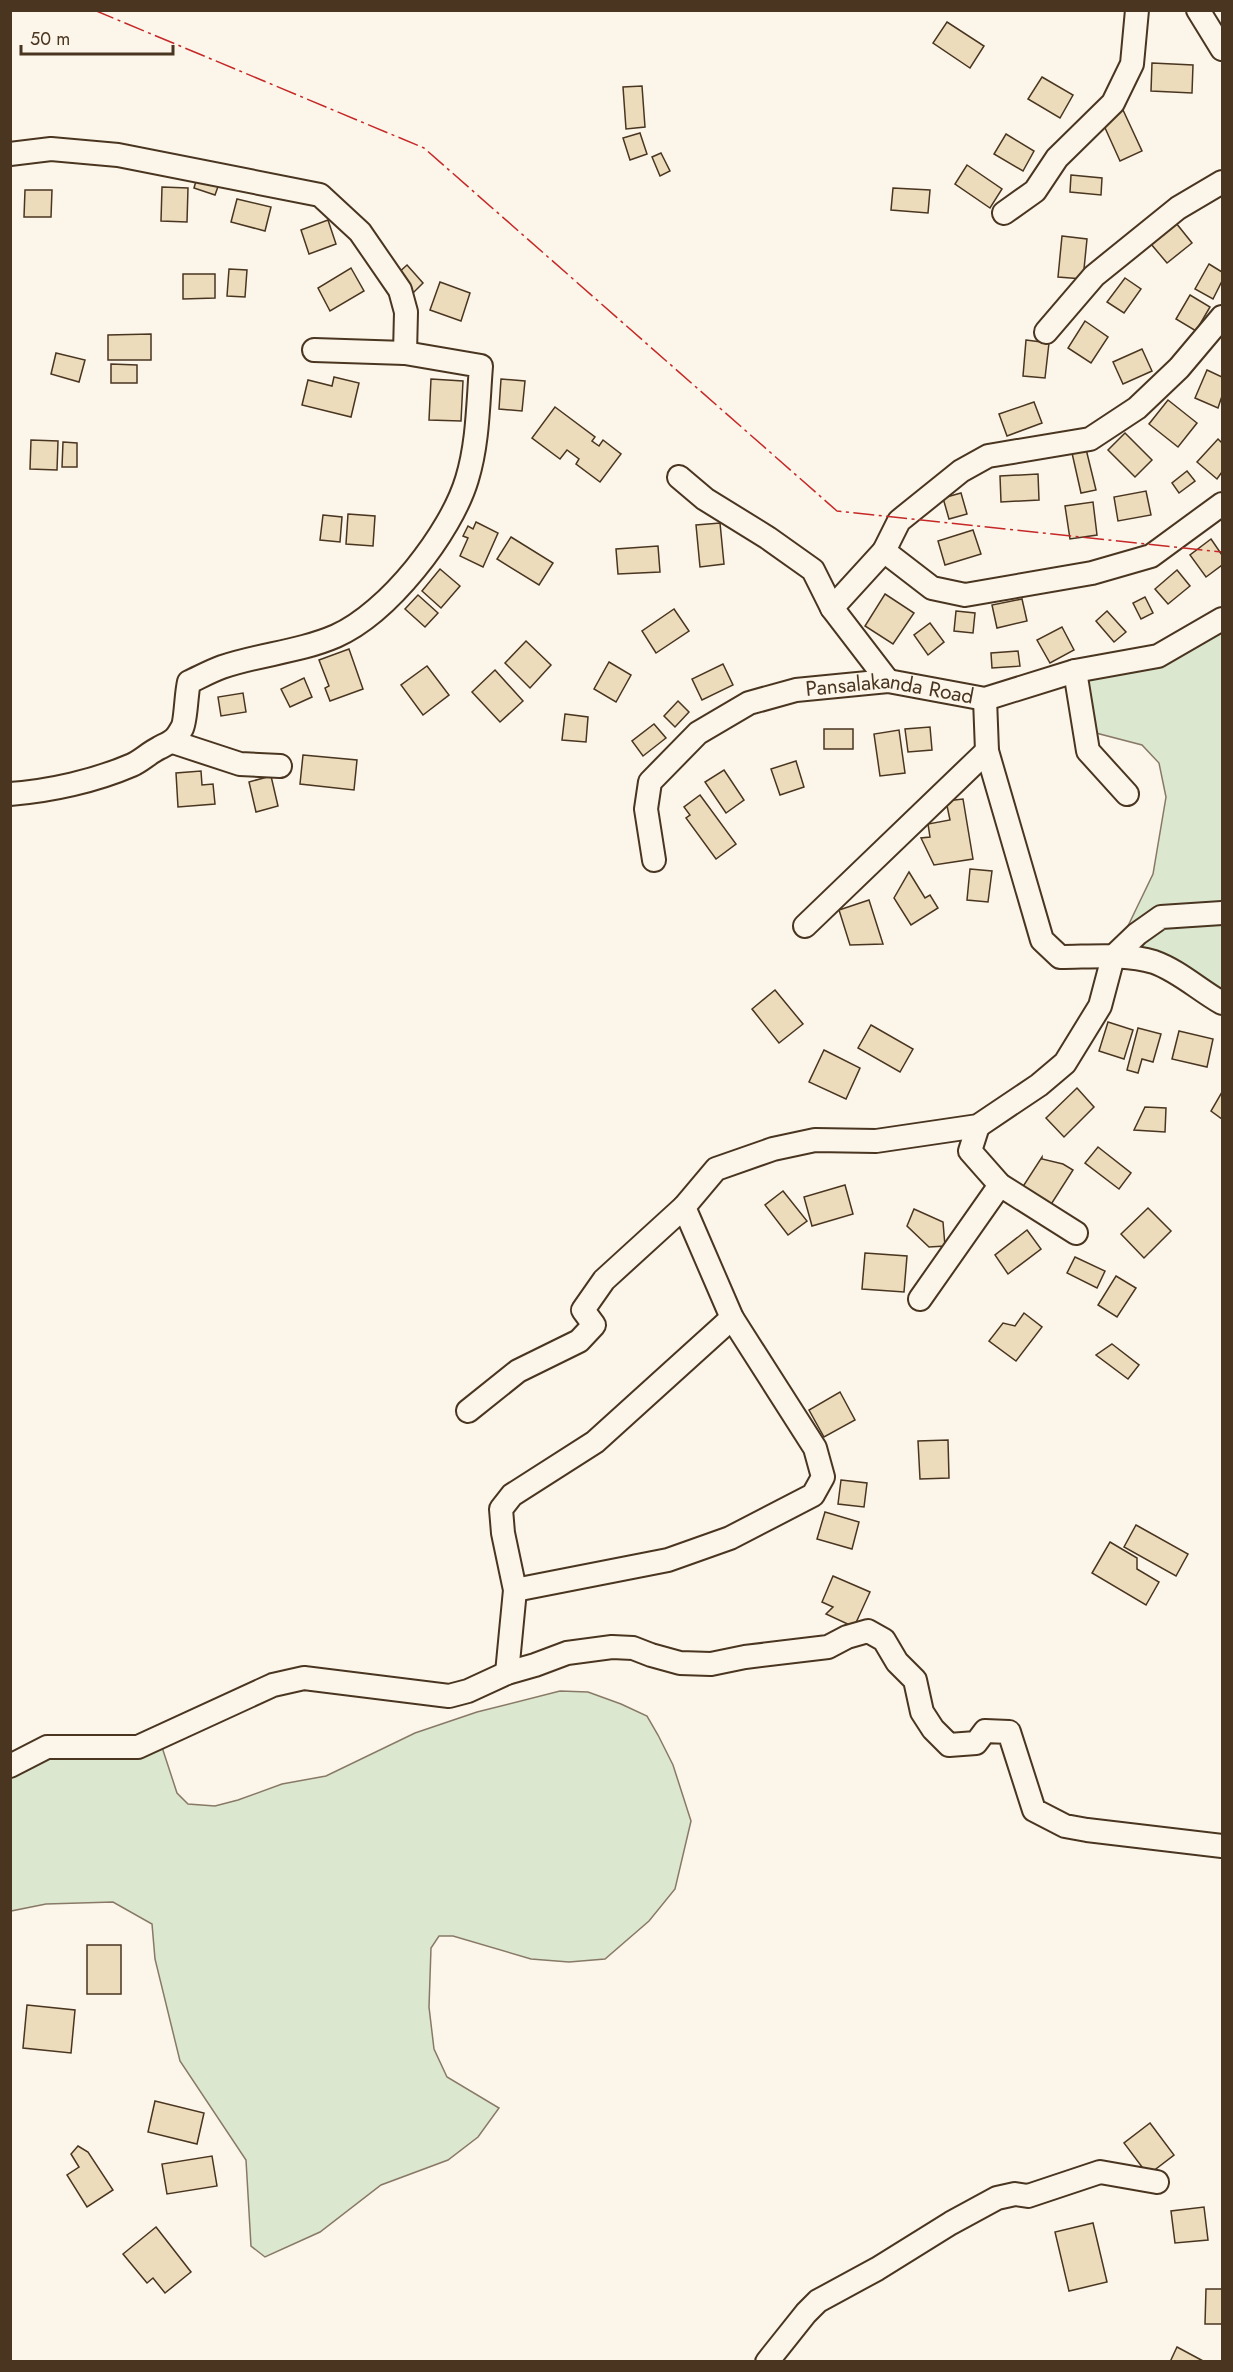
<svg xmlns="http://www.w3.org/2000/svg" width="1233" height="2372" viewBox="0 0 1233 2372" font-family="Jost,sans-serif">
  <rect width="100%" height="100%" fill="#fbf6e9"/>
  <g fill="#dce7d0" stroke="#887966" stroke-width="1.5">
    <polygon points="1222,619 1222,1003 1203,992 1113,957 1153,874 1166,797 1159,763 1142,745 1096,733 1083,719 1075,671 1117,663"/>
    <polygon points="560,1691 588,1692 621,1704 647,1716 658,1735 673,1765 691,1821 675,1889 649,1921 605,1959 569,1962 531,1959 453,1936 439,1936 431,1948 429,2007 434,2049 447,2077 499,2108 478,2137 448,2160 381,2185 320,2232 265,2257 251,2246 246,2160 180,2061 155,1959 152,1924 113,1902 46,1904 11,1911 11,1766 47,1747 159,1738 177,1793 188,1804 215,1806 238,1800 282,1784 326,1776 415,1733 477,1712"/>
  </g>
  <g fill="#ecdcbc" stroke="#4a3520" stroke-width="1.5">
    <polygon points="947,22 984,46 970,68 933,43"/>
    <polygon points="1152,63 1193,65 1192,93 1151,91"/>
    <polygon points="1042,77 1073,95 1060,118 1028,99"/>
    <polygon points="642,86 645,127 626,129 623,87"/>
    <polygon points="1123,110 1142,151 1120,161 1101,119"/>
    <polygon points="640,133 647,154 630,160 623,138"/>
    <polygon points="1006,134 1034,151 1023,171 994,154"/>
    <polygon points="661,153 670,171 660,176 652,157"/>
    <polygon points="967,165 1002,189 990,208 955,184"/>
    <polygon points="198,174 220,181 215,195 194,188"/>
    <polygon points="1071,175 1102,178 1101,195 1070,192"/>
    <polygon points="162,187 188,188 187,222 161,221"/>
    <polygon points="893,188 930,190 928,213 891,210"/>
    <polygon points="25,190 52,190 51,217 24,217"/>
    <polygon points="237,199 271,207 265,231 231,222"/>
    <polygon points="328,220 336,244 309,254 301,230"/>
    <polygon points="1176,223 1192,243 1167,263 1151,244"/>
    <polygon points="1062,236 1087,239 1083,279 1058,277"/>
    <polygon points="1209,264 1222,272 1222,281 1213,299 1195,289"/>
    <polygon points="407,265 423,283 413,293 396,275"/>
    <polygon points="351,268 364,291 330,311 318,288"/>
    <polygon points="229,269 247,270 245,297 227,296"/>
    <polygon points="183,274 215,274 215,298 183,299"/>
    <polygon points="1125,278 1141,289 1124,313 1107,302"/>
    <polygon points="440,282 470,293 461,321 430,310"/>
    <polygon points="1190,295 1210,307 1196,331 1176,319"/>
    <polygon points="1085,321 1108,337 1091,363 1068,348"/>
    <polygon points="151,334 151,360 108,360 108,335"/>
    <polygon points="1026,340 1049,343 1045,378 1023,376"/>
    <polygon points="1142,349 1152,371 1123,384 1113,362"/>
    <polygon points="56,353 85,360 79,382 51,374"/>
    <polygon points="111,364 137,365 137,383 111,383"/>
    <polygon points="1207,370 1222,377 1222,396 1218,408 1195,398"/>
    <polygon points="334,377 359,383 351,417 302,405 308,380 332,386"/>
    <polygon points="431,379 463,381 461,421 429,420"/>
    <polygon points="501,379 525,381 522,411 499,409"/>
    <polygon points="1168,400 1197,423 1178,447 1149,424"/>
    <polygon points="1034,402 1042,423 1007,436 999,414"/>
    <polygon points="555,407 595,437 592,441 599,446 603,440 621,454 600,482 576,464 579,459 567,450 560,459 532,438"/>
    <polygon points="1125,433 1152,460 1135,477 1108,450"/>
    <polygon points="1218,439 1222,443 1222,472 1217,479 1197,462"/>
    <polygon points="31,440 58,441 57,470 30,469"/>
    <polygon points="63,442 77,443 77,467 62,467"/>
    <polygon points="1086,449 1096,490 1081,493 1072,453"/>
    <polygon points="1187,471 1195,481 1179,493 1172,483"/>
    <polygon points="1038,474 1039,500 1001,502 1000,476"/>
    <polygon points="1146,491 1151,515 1118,521 1114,497"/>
    <polygon points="961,493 967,514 949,519 943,498"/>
    <polygon points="1093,502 1097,535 1070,539 1065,506"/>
    <polygon points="348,514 375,516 373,546 346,544"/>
    <polygon points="323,515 342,517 340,542 320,540"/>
    <polygon points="476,522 498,533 483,567 460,556 468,538 463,536 468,526 473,529"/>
    <polygon points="720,523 724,564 700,567 696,525"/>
    <polygon points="973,530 981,554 945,565 938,541"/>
    <polygon points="511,537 553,563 539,585 497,559"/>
    <polygon points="1211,539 1222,555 1222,565 1206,577 1190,555"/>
    <polygon points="658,546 660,572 618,574 616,549"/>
    <polygon points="440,569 460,586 441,608 422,591"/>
    <polygon points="1177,570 1190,586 1168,604 1155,589"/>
    <polygon points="885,594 914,613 893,644 865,626"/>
    <polygon points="418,595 438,613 425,627 405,609"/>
    <polygon points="1145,597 1153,613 1141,619 1133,603"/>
    <polygon points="1022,599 1027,621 997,628 992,605"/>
    <polygon points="674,609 689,631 656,653 642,631"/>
    <polygon points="956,611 975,613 973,633 954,631"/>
    <polygon points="1107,611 1126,632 1114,642 1096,621"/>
    <polygon points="930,623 944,642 928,655 914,635"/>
    <polygon points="1062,627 1074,650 1050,663 1037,640"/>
    <polygon points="526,641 551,665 530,688 505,663"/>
    <polygon points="349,649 363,689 330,701 325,688 329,686 319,660"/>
    <polygon points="1018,651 1020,666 992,668 991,653"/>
    <polygon points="609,662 631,675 616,702 594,689"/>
    <polygon points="723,664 733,685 702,700 692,679"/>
    <polygon points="427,666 449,695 423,715 401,685"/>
    <polygon points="495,670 523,701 500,722 472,692"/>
    <polygon points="304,678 312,697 290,707 281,689"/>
    <polygon points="243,693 246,712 221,716 218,697"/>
    <polygon points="678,701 689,712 675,727 664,716"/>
    <polygon points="565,714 588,717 586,742 562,740"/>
    <polygon points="654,724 666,738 643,756 632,741"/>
    <polygon points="930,727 932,750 908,752 905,729"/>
    <rect x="824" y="729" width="29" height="20"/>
    <polygon points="899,730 905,773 880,776 874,734"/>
    <polygon points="303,755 357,760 354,790 300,784"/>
    <polygon points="796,761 804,787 780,795 771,769"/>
    <polygon points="724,770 744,800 726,813 705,782"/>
    <polygon points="201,771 202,785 213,784 215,804 178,807 176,773"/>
    <polygon points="271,776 278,806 256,812 249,782"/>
    <polygon points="700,795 736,844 716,859 686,818 690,815 684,807"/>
    <polygon points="963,799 973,859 934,865 921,838 930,837 928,824 950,820 946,801"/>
    <polygon points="970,869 992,871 988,902 967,900"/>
    <polygon points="909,872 925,898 930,895 938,908 911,925 894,898"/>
    <polygon points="869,900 883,944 850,945 839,910"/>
    <polygon points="775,990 803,1024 779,1043 752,1009"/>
    <polygon points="1108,1022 1133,1030 1124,1059 1099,1051"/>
    <polygon points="871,1025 913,1049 900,1072 858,1048"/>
    <polygon points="1138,1028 1161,1034 1153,1062 1142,1059 1138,1073 1127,1070"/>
    <polygon points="1179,1031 1213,1039 1207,1067 1172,1059"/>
    <polygon points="824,1050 860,1068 846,1099 809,1082"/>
    <polygon points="1077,1088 1094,1107 1064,1137 1046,1118"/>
    <polygon points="1222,1092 1222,1119 1211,1111"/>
    <polygon points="1145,1107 1166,1108 1165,1132 1134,1130"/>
    <polygon points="1098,1147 1131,1173 1119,1189 1085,1163"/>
    <polygon points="1042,1157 1042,1159 1063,1164 1073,1170 1050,1206 1022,1188"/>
    <polygon points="845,1185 853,1214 812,1226 804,1197"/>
    <polygon points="783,1191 807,1221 788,1235 765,1205"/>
    <polygon points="1148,1208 1171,1231 1144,1258 1121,1234"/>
    <polygon points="914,1209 943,1222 945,1246 929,1247 907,1226"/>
    <polygon points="1027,1230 1041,1249 1008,1274 995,1255"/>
    <polygon points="865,1253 907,1256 904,1292 862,1289"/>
    <polygon points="1075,1257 1105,1271 1097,1288 1067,1273"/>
    <polygon points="1116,1276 1136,1288 1117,1317 1098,1305"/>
    <polygon points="1024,1313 1042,1327 1016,1361 989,1341 1003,1323 1015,1326"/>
    <polygon points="1112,1344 1139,1365 1128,1379 1096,1355"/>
    <polygon points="840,1392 855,1420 824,1437 809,1410"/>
    <polygon points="948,1440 949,1478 920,1479 918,1441"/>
    <polygon points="841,1480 867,1483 864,1507 838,1504"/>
    <polygon points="825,1512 859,1522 852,1549 817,1539"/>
    <polygon points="1136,1525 1188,1554 1176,1576 1124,1547"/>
    <polygon points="1110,1542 1137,1558 1137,1569 1159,1582 1146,1605 1092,1573"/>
    <polygon points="833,1576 870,1592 854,1627 826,1614 833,1607 822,1602"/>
    <rect x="87" y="1945" width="34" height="49"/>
    <polygon points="27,2005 75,2010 71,2053 23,2048"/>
    <polygon points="155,2101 204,2113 197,2144 148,2132"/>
    <polygon points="1150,2123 1174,2155 1148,2175 1124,2143"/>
    <polygon points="78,2146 88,2152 113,2190 87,2207 67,2175 79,2167 71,2154"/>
    <polygon points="212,2156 217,2186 167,2194 162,2164"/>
    <polygon points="1204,2207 1208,2240 1175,2243 1171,2211"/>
    <polygon points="1093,2223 1107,2282 1069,2291 1055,2232"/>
    <polygon points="156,2227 191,2272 165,2293 153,2278 147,2283 123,2254"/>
    <polygon points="1206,2289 1222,2289 1222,2324 1205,2324"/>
    <polygon points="1177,2347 1205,2362 1170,2362"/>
  </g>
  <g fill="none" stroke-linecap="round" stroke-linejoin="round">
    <g stroke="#4a3520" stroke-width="26">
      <g id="minor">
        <polyline points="1198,10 1222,49"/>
        <polyline points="10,154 51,149 118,155 320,195 360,232 400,290 406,312 405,353"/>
        <polyline points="1004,213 1035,191 1057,158 1113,103 1132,64 1137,10"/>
        <polyline points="1222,317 1179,368 1137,408 1090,439 988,456 961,471 899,521 884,551 932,588 965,595 1092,573 1151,556 1222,504"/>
        <polyline points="1046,332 1094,276 1178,208 1222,182"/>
        <polyline points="679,477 705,499 768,538 813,570 832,608 888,681"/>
        <polyline points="832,608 884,551"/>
        <polyline points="1075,671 1088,751 1127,794"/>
        <path d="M985 699 987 751 1042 940 1060 957C1090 957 1125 953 1154 962 1179 971 1199 990 1222 1003"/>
        <polyline points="173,742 240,764 280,766"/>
        <path d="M10 794C50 791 95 781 132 765 141 761 149 753 159 748 172 741 175 741 182 728 186 721 186 694 189 682 200 677 211 671 222 667 260 654 299 652 336 636 388 613 451 533 467 479 478 443 478 404 481 366L405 353 314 350"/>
        <path id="s1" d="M654 860 646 809 650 782 698 733 749 703 796 690 888 681 985 699 1075 671 1158 656 1222 619"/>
        <polyline points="805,926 987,751"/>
        <polyline points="978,1126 970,1151 1000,1185 1076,1233"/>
        <polyline points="920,1299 1000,1185"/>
        <polyline points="468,1411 518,1371 579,1341 594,1325 583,1310 604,1280 684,1207"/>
        <polyline points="515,1590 668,1560 730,1538 813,1495 823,1477 815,1448 732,1318 684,1207 716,1169 773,1149 815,1140 876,1141 978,1126 1039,1085 1065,1063 1100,1006 1113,957 1137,934 1161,917 1222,913"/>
        <polyline points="507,1673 515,1590 503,1533 501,1509 512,1495 595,1442 732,1318"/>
        <polyline points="10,1766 47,1747 138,1747 273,1685 304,1678 449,1696 468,1691 507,1673 535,1665 567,1653 612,1647 633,1648 651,1655 680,1663 711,1664 745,1657 828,1647 847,1637 868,1631 884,1640 897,1662 915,1680 922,1712 933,1729 949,1745 976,1743 985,1731 1009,1732 1034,1810 1065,1826 1087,1830 1222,1846"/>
        <polyline points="767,2362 806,2313 818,2301 877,2269 951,2223 997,2198 1015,2194 1028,2196 1100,2172 1157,2182"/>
      </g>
    </g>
    <use href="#minor" stroke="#fbf6e9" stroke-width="22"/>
    <polyline stroke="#c62828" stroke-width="1.5" stroke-dasharray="21 4.5 3 4.5" stroke-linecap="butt" points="94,10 424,148 837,511 1222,552"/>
  </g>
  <g text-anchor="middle" stroke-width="4.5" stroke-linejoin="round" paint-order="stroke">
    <g font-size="21" fill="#4a3520" stroke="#fbf6e9">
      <text dy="7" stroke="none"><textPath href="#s1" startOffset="350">Pansalakanda Road</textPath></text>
    </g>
  </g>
  <rect width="1233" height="2372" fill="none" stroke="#4a3520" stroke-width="24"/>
  <path d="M21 45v9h152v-9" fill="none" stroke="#4a3520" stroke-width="3"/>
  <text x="30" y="45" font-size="18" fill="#4a3520" stroke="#fbf6e9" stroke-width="4.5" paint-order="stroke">50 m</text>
</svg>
